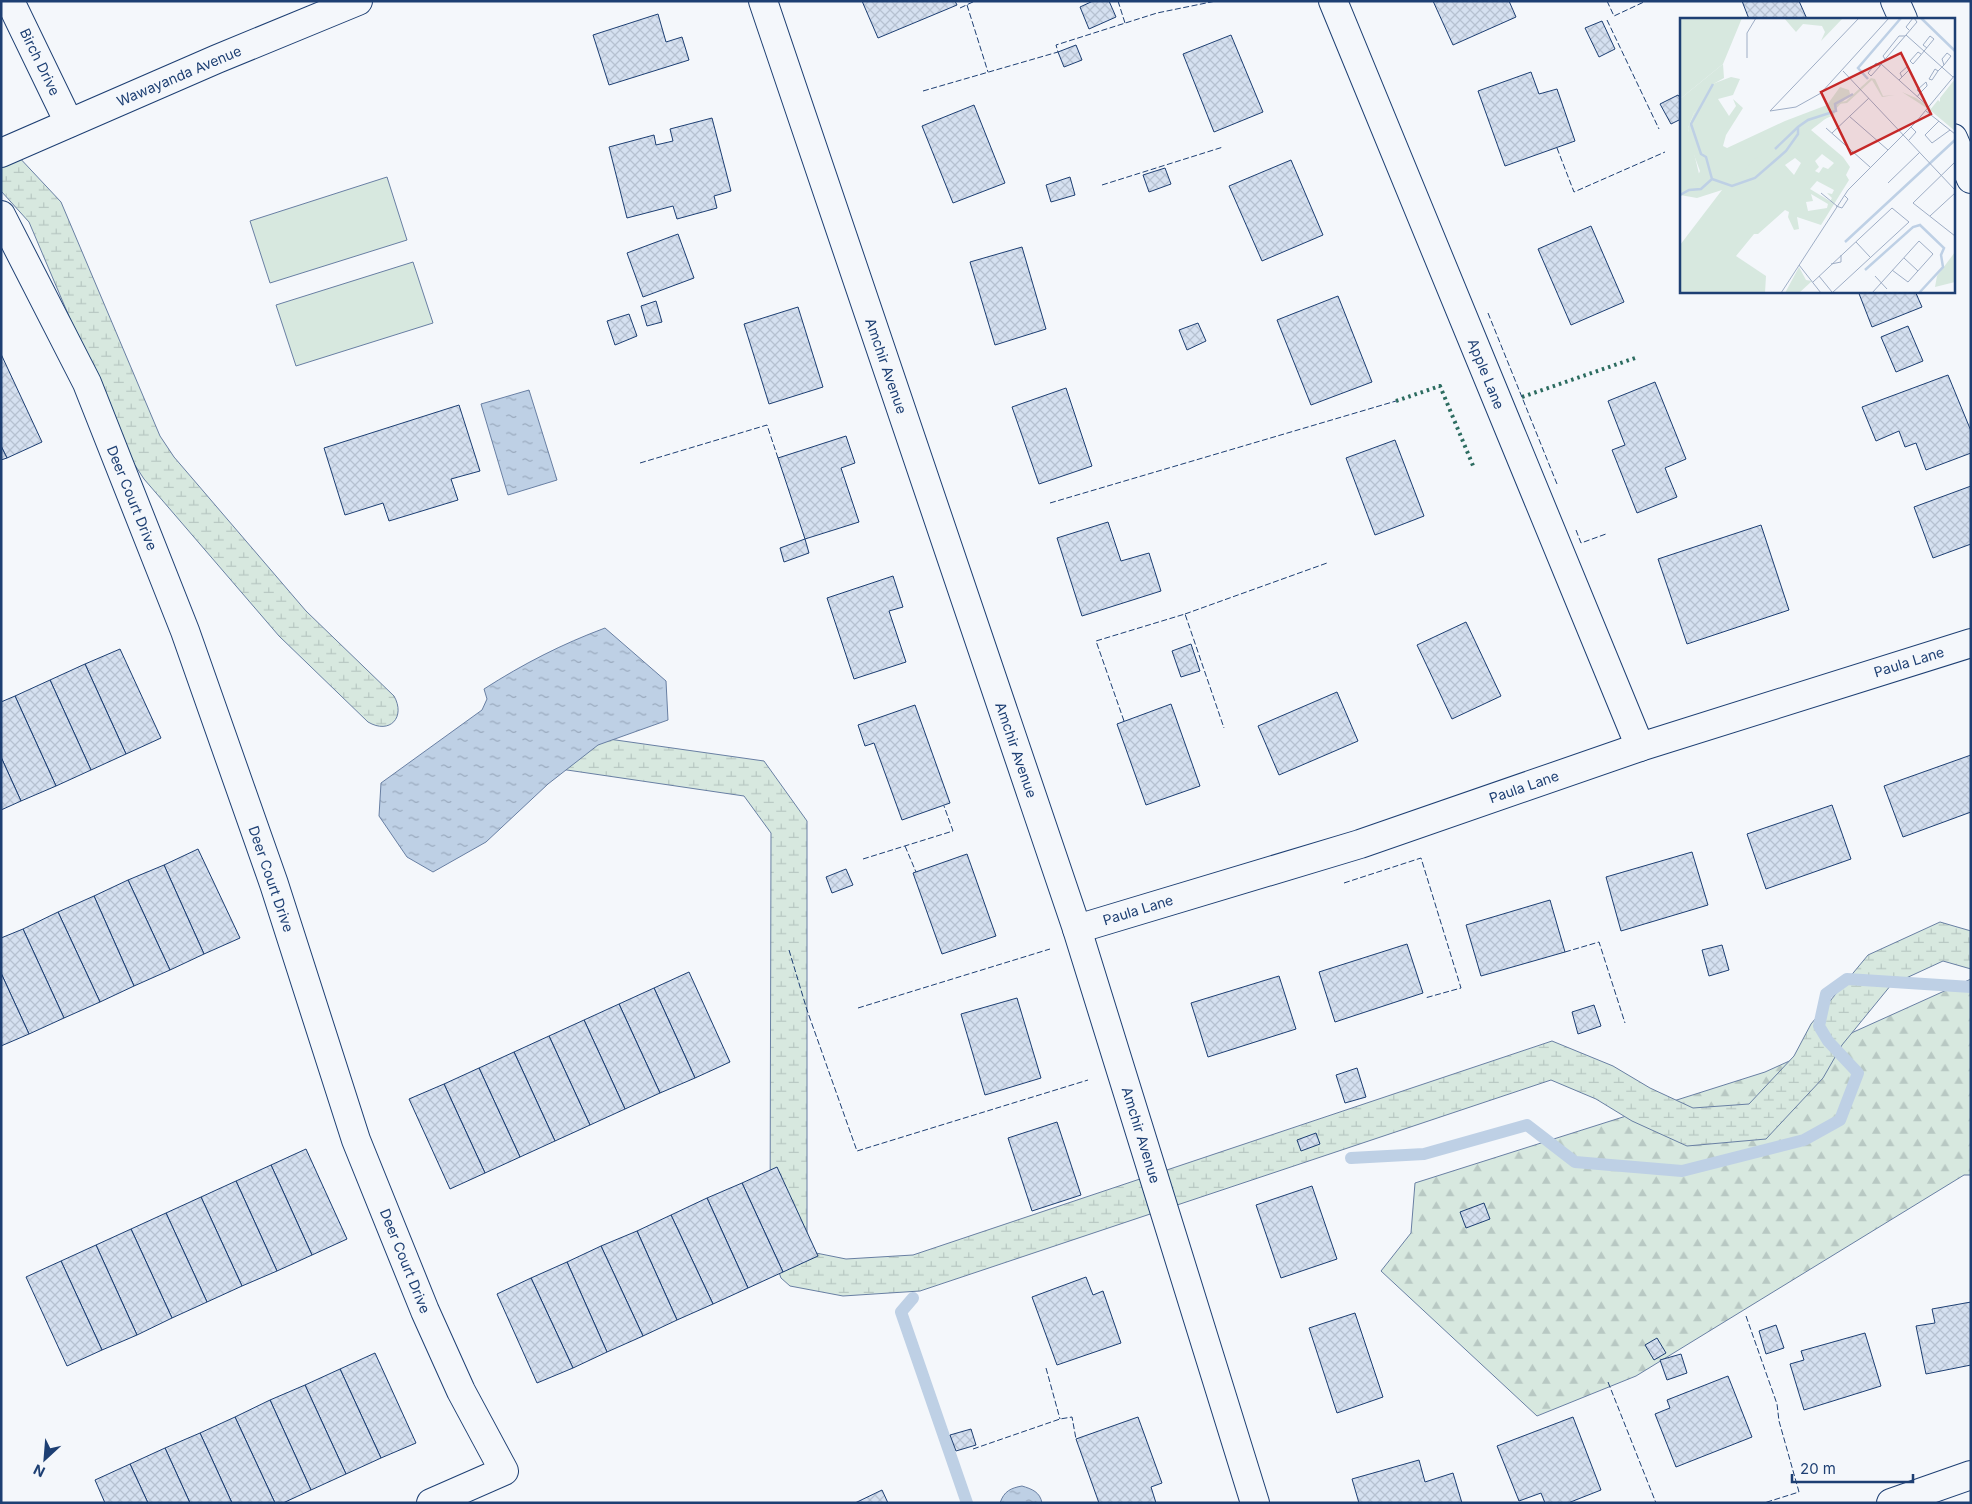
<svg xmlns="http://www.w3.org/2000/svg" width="1972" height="1504" viewBox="0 0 1972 1504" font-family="Inter,sans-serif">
  <defs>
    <pattern id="forest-firs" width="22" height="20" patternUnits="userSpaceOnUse" patternTransform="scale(1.25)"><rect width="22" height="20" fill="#d7e8df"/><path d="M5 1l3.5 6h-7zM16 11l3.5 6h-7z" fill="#b8c8c3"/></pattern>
    <pattern id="wetland-marsh" width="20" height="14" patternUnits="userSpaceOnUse" patternTransform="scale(1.25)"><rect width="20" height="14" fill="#d7e8df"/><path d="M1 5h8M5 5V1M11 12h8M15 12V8" fill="none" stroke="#b8c8c3"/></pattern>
    <pattern id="water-ripples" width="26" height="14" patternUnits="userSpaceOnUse" patternTransform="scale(1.25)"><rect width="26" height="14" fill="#bed0e5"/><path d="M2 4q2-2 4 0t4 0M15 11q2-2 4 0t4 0" fill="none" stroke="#9aaabe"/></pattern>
    <pattern id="building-cross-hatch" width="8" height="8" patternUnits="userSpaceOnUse" patternTransform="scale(1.25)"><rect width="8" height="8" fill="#d5e0f0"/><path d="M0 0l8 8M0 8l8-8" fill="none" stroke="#b6c1d1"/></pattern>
  </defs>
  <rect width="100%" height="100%" fill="#f4f7fb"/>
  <g fill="#d7e8df" stroke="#687fa3">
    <polygon points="387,177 407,240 270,283 250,221"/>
    <polygon points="413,262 433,323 296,366 276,305"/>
  </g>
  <polygon fill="url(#forest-firs)" stroke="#687fa3" points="1971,979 1971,1175 1964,1175 1636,1376 1537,1416 1381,1271 1411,1233 1415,1183 1765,1072"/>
  <g fill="url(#wetland-marsh)" stroke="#687fa3">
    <path d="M1 138 61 202 160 436 174 457 306 611 394 696C406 717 390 735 368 722L279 636 144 479 127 453 29 222 1 191Z"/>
    <polygon points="538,729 764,761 807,821 807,1241 811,1252 846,1259 913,1255 1552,1041 1613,1066 1650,1088 1693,1108 1749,1104 1794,1056 1811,1024 1868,955 1940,922 1971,931 1971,969 1943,961 1891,985 1842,1045 1823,1078 1766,1139 1687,1146 1632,1121 1596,1099 1551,1080 920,1291 843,1296 790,1286 781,1278 770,1247 771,833 744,796 533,765"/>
  </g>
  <g fill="url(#water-ripples)" stroke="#687fa3">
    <polygon points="529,390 557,480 508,495 481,404"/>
    <path d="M605 628 666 681 668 720 598 745 548 784 486 842 433 872 407 857 379 816 381 783 482 710 487 699 484 689C523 664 562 644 605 628Z"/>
    <path d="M1022 1486C1032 1489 1040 1492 1042 1503H1000C1004 1491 1011 1488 1022 1486Z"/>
  </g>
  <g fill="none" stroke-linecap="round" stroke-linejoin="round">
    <g stroke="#bed0e5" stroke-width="12">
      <polyline points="1351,1158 1424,1154 1527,1125 1575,1162 1682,1171 1804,1140 1840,1120 1858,1073 1828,1041 1819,1026 1826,994 1847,979 1971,987"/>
      <polyline points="913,1298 901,1312 967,1503"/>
    </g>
  </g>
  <g fill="url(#building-cross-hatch)" stroke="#1d3f73">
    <polygon points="862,1 955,1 957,5 878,38"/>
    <polygon points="1093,1 1109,1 1116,17 1089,29 1080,7"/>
    <polygon points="1433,1 1509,1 1516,17 1453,45"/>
    <polygon points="1742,1 1799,1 1807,19 1749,19"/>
    <polygon points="658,14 666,42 682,37 689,60 609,85 593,35"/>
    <polygon points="1602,21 1615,49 1599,57 1585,28"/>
    <polygon points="1231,35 1263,112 1214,132 1183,54"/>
    <polygon points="1076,45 1082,60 1064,67 1058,52"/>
    <polygon points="1531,72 1539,94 1557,89 1575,141 1505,166 1478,91"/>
    <polygon points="1678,95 1681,99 1681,119 1671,124 1660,104"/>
    <polygon points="974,105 1005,183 953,203 922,126"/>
    <polygon points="712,118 731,191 714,196 717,208 677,219 673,206 627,218 609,147 654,135 656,145 673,141 670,129"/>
    <polygon points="1291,160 1323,235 1262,261 1229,186"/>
    <polygon points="1165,168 1171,184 1149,192 1143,175"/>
    <polygon points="1070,177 1075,195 1051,202 1046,185"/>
    <polygon points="1591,226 1624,302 1571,325 1538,249"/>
    <polygon points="678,234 694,278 643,297 627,253"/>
    <polygon points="1022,247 1046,329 995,345 970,262"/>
    <polygon points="1858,291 1915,291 1922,307 1872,327"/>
    <polygon points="1338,296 1372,382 1311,405 1277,320"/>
    <polygon points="656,301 662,322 647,326 641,306"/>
    <polygon points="798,307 823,387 769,404 744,324"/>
    <polygon points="629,314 637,336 615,345 607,321"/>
    <polygon points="1198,323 1206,341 1187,350 1179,330"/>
    <polygon points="1908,326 1923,361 1896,372 1881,337"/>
    <polygon points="1,354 42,442 7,458 1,446"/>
    <polygon points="1948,375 1971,431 1971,453 1926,470 1916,443 1905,447 1899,431 1876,441 1862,407"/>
    <polygon points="1655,382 1686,459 1665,468 1677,497 1637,513 1612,450 1625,445 1608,401"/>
    <polygon points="1066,388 1092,466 1039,484 1012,407"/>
    <polygon points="459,405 480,471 451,479 458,500 389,521 383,503 345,515 324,448"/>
    <polygon points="846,436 855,463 841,468 859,522 805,539 778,458"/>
    <polygon points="1395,440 1424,516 1375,535 1346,458"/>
    <polygon points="1,446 7,458 1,460"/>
    <polygon points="1971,486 1971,544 1933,558 1914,507"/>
    <polygon points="1108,522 1121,561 1149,553 1161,591 1082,616 1057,538"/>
    <polygon points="1761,525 1789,610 1687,644 1658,559"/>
    <polygon points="805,539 809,553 784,562 780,548"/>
    <polygon points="893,576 903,607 889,611 906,662 854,679 827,598"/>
    <polygon points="1466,622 1501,696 1452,719 1417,645"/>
    <polygon points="1191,644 1200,671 1181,677 1172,651"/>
    <polygon points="120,649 161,738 126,754 85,664"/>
    <polygon points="85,664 126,754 91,770 50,680"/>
    <polygon points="50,680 91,770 56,786 15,696"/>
    <polygon points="1337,692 1358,741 1279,775 1258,726"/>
    <polygon points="15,696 56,786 21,801 1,757 1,702"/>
    <polygon points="1171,704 1200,786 1146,805 1117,724"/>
    <polygon points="915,705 950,803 902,820 874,743 865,746 858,725"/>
    <polygon points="1971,755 1971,812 1903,837 1884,786"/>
    <polygon points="1,757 21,801 1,810"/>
    <polygon points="1832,805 1851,859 1766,889 1747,834"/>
    <polygon points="198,849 240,938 204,954 164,865"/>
    <polygon points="1692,852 1708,905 1621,931 1606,877"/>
    <polygon points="967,854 996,936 942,954 913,873"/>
    <polygon points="164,865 204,954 170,970 128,880"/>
    <polygon points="846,869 853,885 832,893 826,877"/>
    <polygon points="128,880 170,970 134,986 94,896"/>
    <polygon points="94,896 134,986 100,1002 58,912"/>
    <polygon points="1550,900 1565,952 1481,976 1466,925"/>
    <polygon points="58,912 100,1002 64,1018 23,929"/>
    <polygon points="23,929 64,1018 29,1034 1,973 1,938"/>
    <polygon points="1407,944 1423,993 1335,1022 1319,972"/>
    <polygon points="1722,945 1729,970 1709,976 1702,950"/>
    <polygon points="689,972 730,1062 695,1078 654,988"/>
    <polygon points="1,973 29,1034 1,1046"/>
    <polygon points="1279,976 1296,1029 1208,1057 1191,1003"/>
    <polygon points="654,988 695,1078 660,1093 619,1004"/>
    <polygon points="1017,998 1041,1078 985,1095 961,1014"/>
    <polygon points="619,1004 660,1093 625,1109 584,1020"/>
    <polygon points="1594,1005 1601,1026 1578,1034 1572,1012"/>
    <polygon points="584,1020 625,1109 590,1125 549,1036"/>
    <polygon points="549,1036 590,1125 555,1141 514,1052"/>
    <polygon points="514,1052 555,1141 520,1157 479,1068"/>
    <polygon points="479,1068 520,1157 485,1173 444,1084"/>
    <polygon points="1357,1068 1366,1097 1345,1103 1336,1075"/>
    <polygon points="444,1084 485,1173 450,1189 409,1099"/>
    <polygon points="1057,1122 1081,1195 1032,1211 1008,1138"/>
    <polygon points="1316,1133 1320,1144 1301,1151 1297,1140"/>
    <polygon points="306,1149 347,1239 312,1255 271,1165"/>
    <polygon points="271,1165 312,1255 277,1271 236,1181"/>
    <polygon points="777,1167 818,1256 783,1272 742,1183"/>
    <polygon points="236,1181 277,1271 242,1286 201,1197"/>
    <polygon points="742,1183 783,1272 748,1288 707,1198"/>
    <polygon points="1312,1186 1337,1259 1281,1278 1256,1205"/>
    <polygon points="201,1197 242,1286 207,1302 166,1213"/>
    <polygon points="707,1198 748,1288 713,1304 671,1215"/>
    <polygon points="1484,1203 1490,1219 1466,1228 1460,1212"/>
    <polygon points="166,1213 207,1302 172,1318 131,1229"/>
    <polygon points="671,1215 713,1304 677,1320 637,1231"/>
    <polygon points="131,1229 172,1318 137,1335 96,1245"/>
    <polygon points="637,1231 677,1320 643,1336 601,1246"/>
    <polygon points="96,1245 137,1335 102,1350 61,1261"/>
    <polygon points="601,1246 643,1336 607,1352 567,1262"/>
    <polygon points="61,1261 102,1350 67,1366 26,1277"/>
    <polygon points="567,1262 607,1352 573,1368 531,1278"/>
    <polygon points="1086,1277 1093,1295 1103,1291 1121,1343 1057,1365 1032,1297"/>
    <polygon points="531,1278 573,1368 537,1383 497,1294"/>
    <polygon points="1971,1302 1971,1365 1926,1374 1916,1326 1935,1323 1932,1309"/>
    <polygon points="1355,1313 1383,1397 1337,1413 1309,1328"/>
    <polygon points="1776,1325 1784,1348 1766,1354 1759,1331"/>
    <polygon points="1865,1333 1881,1386 1804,1410 1790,1364 1804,1360 1801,1351"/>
    <polygon points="1657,1338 1666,1353 1654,1360 1645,1345"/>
    <polygon points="375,1353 416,1443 381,1458 340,1369"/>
    <polygon points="1681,1354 1687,1373 1667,1380 1660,1360"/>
    <polygon points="340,1369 381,1458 346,1474 305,1385"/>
    <polygon points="1728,1376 1752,1437 1676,1467 1655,1414 1670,1408 1667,1400"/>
    <polygon points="305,1385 346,1474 311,1490 270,1400"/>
    <polygon points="270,1400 311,1490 283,1503 275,1503 235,1417"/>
    <polygon points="235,1417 275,1503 232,1503 200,1433"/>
    <polygon points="1138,1417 1162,1483 1151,1487 1156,1503 1099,1503 1076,1439"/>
    <polygon points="1573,1417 1601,1490 1568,1503 1545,1503 1541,1493 1519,1501 1497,1446"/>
    <polygon points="971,1429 976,1445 956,1451 950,1435"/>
    <polygon points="200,1433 232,1503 190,1503 165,1448"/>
    <polygon points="165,1448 190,1503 148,1503 130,1464"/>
    <polygon points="1419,1460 1425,1482 1453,1473 1462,1503 1359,1503 1352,1479"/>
    <polygon points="130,1464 148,1503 105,1503 95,1480"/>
    <polygon points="882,1490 888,1503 855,1503"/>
  </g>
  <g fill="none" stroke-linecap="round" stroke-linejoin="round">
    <g stroke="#1d3f73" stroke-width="30">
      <g id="minor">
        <polyline points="10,1 69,123"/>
        <polyline points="763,1 1077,929 1255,1503"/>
        <polyline points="1333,1 1640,747"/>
        <polyline points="1895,1 1903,19"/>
        <polyline points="1953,138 1971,179"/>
        <polyline points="1,153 217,59 358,1"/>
        <polyline points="1,215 87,383 185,631 274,884 356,1140 425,1311 461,1391 504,1471 431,1503"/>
        <polyline points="1077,929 1360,844 1640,747 1971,643"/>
        <polyline points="1891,1503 1971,1475"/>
      </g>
    </g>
    <use href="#minor" stroke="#f4f7fb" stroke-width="28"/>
    <g stroke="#2c6c60" stroke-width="4" stroke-dasharray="2.5 4" stroke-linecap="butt">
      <polyline points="1522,397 1638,357"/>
      <polyline points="1396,401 1440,386 1474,468"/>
    </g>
    <g stroke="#1d3f73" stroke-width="1" stroke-dasharray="6 2.5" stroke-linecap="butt">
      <polyline points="1118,1 1125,23"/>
      <polyline points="1607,1 1614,16 1646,1"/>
      <polyline points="967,5 988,72"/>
      <polyline points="960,8 975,1"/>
      <polyline points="1607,20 1659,129"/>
      <polyline points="923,91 1058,52 1056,45 1157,13 1216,1"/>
      <polyline points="1557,148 1574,192 1665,152"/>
      <polyline points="1102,185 1223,147"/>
      <polyline points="1488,313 1557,484"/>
      <polyline points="640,463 767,425 778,458"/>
      <polyline points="1050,503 1396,401"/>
      <polyline points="1576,530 1581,543 1606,534"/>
      <polyline points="1185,614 1327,563"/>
      <polyline points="1124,721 1096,641 1185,614 1224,728"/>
      <polyline points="905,846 916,872"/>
      <polyline points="863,859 953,831 944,806"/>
      <polyline points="1344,883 1421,858 1461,988 1425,998"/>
      <polyline points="789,950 807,1010 857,1151 1088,1080"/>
      <polyline points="1565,952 1599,942 1625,1023"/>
      <polyline points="858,1008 1050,949"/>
      <polyline points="1746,1316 1777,1404 1779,1421 1799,1492 1764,1503"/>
      <polyline points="1046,1368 1060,1419"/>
      <polyline points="1608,1382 1656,1503"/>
      <polyline points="973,1449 1060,1419 1072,1417 1076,1439"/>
    </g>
  </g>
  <g text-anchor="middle" stroke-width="4" stroke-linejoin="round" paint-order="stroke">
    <g font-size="14" fill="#1d3f73" stroke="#f4f7fb">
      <text transform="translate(40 62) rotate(64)" y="5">Birch Drive</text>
      <text transform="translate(179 76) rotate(-23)" y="5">Wawayanda Avenue</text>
      <text transform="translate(886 366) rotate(71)" y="5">Amchir Avenue</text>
      <text transform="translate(1486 374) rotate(68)" y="5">Apple Lane</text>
      <text transform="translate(132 498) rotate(68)" y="5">Deer Court Drive</text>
      <text transform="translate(1909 662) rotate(-17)" y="5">Paula Lane</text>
      <text transform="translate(1016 750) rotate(71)" y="5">Amchir Avenue</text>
      <text transform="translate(1524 787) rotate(-19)" y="5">Paula Lane</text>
      <text transform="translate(271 879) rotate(71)" y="5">Deer Court Drive</text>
      <text transform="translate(1138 910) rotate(-17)" y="5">Paula Lane</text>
      <text transform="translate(1141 1135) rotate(73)" y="5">Amchir Avenue</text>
      <text transform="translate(405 1261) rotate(68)" y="5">Deer Court Drive</text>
    </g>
  </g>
  <g transform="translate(1680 18)">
    <rect width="275" height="275" fill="#f4f7fb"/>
    <path d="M258 82 275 98V113L250 92Z" fill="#d7e8df"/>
    <path d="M0 0H62L43 46 0 81ZM104 0H163L141 23 145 14 142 8 123 6 116 14ZM51 59 60 61 53 77 38 81 49 98 56 88 53 81 63 90 46 117 43 128 47 130 105 103 147 87 160 69 169 72 170 76 149 98 131 112 163 139 170 149 166 157 169 162 141 207 117 199 119 211 114 212 108 199 109 194 105 192 78 216H74L56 238 86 258 85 275H0V227L42 172 17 180 0 177V167H14L20 153 10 126 8 110 14 95 35 65ZM142 136 154 145 148 151 143 149 139 155 135 153 139 149 135 143ZM115 140 121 145 114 157 105 147ZM137 163 154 172 152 176 147 175 152 180 150 183 130 171ZM131 176 148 186 147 190 128 193 126 184 133 183ZM275 61V96L264 93 260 86V80ZM275 234V264L255 269 257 258ZM119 249 126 262 132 263 119 275H105Z" fill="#d7e8df" fill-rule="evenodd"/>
    <path d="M43 46 44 60 35 65 24 84 14 95 8 110 20 160 14 167H0V81ZM191 60 195 61 203 78 215 77 202 79 192 62 167 85 158 86 154 97 131 107 73 157 59 165H46L0 177 45 163 64 153 73 141 100 130 130 105 153 96 156 85 166 83ZM222 74 236 80 251 90 261 93 275 89V106L265 101 261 93 245 89Z" fill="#d7e8df"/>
    <path fill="none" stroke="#bed0e5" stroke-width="2.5" d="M241 0 275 33M188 61 178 50 221 0M95 131 118 109M32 161 26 139 21 136 11 106 33 66M0 177 9 172 21 171 32 161 52 168 75 160 106 133 118 116V109L128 102 156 93 155 86 173 76M165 224 275 122M185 252 233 209 240 207 264 230 261 237 263 249 239 275"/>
    <path fill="none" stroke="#9eadc5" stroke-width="1" d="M179 0 90 93 116 89 141 75 209 0M229 12 226 9 233 0M226 17 237 4 234 0M241 36 238 34 230 43 233 46 240 38 254 21 250 18 243 27 247 30M67 40V15L76 0M205 41 203 38 219 18H225M200 48 196 45 188 55 191 58 200 48 201 46M163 53 275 172M258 53 255 51 249 61 252 62 258 53 264 47 271 38 267 35 262 41 264 47M219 62 229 52 228 48 220 55 222 59M237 79 240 75 247 68V67L246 64 237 72 240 75M249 89 201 46 226 17 273 59M246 93 275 116M169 98 208 132M259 103 245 117 252 125 270 112M146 110 190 149M152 115 189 80M229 122 236 114 231 109M275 144 233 185 275 218M208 165 240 134M141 175 157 188M156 188 162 190 168 181 164 177M250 198 275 175M176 224 190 239M224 240 238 253M151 246 161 244V237M119 247 141 275M212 252 228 264M139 258 152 274M195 258 207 271M133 264 212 190 229 204 152 275M101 275 168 172 236 104 275 57M192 275 239 223 253 236 228 264"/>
    <path fill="#c62828" fill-opacity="0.15" stroke="#c62828" stroke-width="2.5" d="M221 35 251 96 171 136 141 74Z"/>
    <rect width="275" height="275" fill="none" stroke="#1d3f73" stroke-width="2.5"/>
  </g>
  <rect width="1972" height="1504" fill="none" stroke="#1d3f73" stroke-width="5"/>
  <g transform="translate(45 1459) rotate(206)" stroke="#f4f7fb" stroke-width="4" paint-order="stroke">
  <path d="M0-4L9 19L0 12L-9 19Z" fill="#1d3f73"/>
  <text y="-8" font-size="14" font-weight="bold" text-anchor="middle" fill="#1d3f73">N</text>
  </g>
  <path d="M1792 1474v8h121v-8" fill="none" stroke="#1d3f73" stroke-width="2.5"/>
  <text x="1800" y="1474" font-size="15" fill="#1d3f73" stroke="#f4f7fb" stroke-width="4" paint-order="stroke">20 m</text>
</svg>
